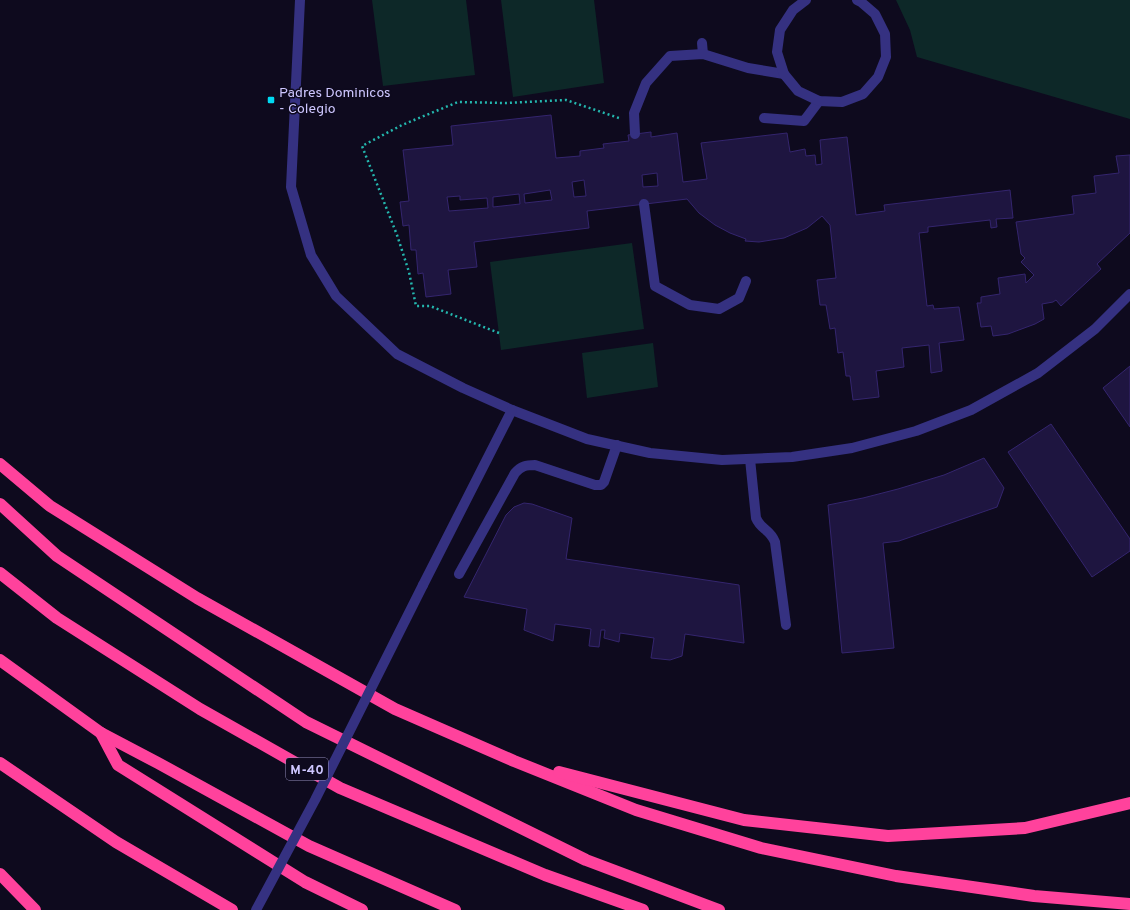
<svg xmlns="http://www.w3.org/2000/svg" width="1130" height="910" viewBox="0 0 1130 910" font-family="Overpass,sans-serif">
  <rect width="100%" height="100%" fill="#0e0a1e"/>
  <g fill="#0d2828">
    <polygon points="372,0 466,0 475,75 383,86"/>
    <polygon points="501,0 594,0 604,83 513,97"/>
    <polygon points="896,0 1130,0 1130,119 917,57 910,30"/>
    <polygon points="632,243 644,329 501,350 490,262"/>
    <polygon points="653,343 658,387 587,398 582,353"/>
  </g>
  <g fill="#1e1540" stroke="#34256e" fill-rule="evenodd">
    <path d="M551 115 556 158 580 156V151L604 148 603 144 629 141 628 135 651 132V137L677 133 683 182 707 179 701 143 787 133 790 152 805 149 806 156 815 155 816 165 822 164 820 140 847 137 856 215 885 211 884 205 1010 190 1013 218 996 219 997 227 991 228 990 220 928 227V232L919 233 927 306 933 305 934 309 959 307 964 340 939 343 942 371 931 373 929 345 902 348 904 367 876 371 879 397 853 400 850 376H846L843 352 838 353 835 328 830 329 826 305H820L817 280 836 278 830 225 822 216 807 228 784 238 759 242 745 241 746 239 730 233 715 225 699 213 687 199 587 211 589 228 474 242 477 267 448 270 451 294 426 297 423 273 418 274 416 250H411L409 225 403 226 400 202 409 201 403 150 453 145 451 126ZM657 173 658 186 643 187 642 175ZM584 180 586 196 574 197 572 182ZM550 190 552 200 525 203 524 194ZM519 194 520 204 493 207V197ZM460 196V200L487 198 488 208 449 211 447 197Z"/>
    <polygon points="1130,155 1130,233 1097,264 1101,269 1061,306 1056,300 1053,302 1042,304 1044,319 1035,324 1008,334 993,336 991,326 981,327 977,303 981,303 981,297 1000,294 998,278 1025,274 1026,283 1034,275 1021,262 1025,258 1021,254 1016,222 1074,214 1072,196 1096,193 1094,176 1119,173 1116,156"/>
    <polygon points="1130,366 1130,427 1103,388"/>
    <polygon points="1051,424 1130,539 1130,551 1092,577 1008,452"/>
    <polygon points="984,458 1004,488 997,507 899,541 883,543 894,648 842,653 828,505 863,498 898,489 944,475"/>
    <polygon points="524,503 532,504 572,518 566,559 739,585 744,643 685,634 682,656 670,660 651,658 654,638 620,633 619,642 604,638 605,630 601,630 599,647 589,646 591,629 555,624 553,641 524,630 527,609 464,597 506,515 514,507"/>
  </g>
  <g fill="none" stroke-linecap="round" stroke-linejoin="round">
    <polyline stroke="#24b7ae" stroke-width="2.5" stroke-dasharray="2 3" stroke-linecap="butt" points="499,333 430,306 416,306 409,272 397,235 362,146 402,125 458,102 505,103 566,100 619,118"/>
    <g stroke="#353181" stroke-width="10">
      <polyline points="702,43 703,54"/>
      <polyline points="764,118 804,121 819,101"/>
      <polyline points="635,134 634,113 646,83 670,56 703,54 748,68 784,74"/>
      <polyline points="644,204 655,286 690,305 719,309 739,298 746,281"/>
      <path d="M750 459 756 518C761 530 770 529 775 542L786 625"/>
      <path d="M459 574 515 473C521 466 526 465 535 465L595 485H601L604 482 617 445"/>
    </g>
    <g stroke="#353181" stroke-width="10">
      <polyline points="300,0 291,187 311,255 336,296 397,354 463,388 512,410 587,439 650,453 722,460 792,457 852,448 916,431 971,410 1038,373 1095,329 1130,294"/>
      <polyline points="806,0 793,10 780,30 777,52 784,74 798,91 819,101 842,102 863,94 878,77 886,57 885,34 875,14 861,2 857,0"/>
      <polyline points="423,585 512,410"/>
    </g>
    <g stroke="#ff429c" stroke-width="12">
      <polyline points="0,464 50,506 197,598 395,709 514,761 636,810 761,848 896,876 1034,896 1130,904"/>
      <polyline points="0,504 57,556 306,722 586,860 719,910"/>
      <polyline points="0,573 57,618 200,709 340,788 545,875 643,910"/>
      <polyline points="0,660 101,733 158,763 309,846 455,910"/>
      <polyline points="101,733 118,765 305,882 362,910"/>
      <polyline points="0,763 116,842 232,910"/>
      <polyline points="559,772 744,820 888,836 1025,828 1130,803"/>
      <polyline points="0,874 35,910"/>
    </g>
    <polyline stroke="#353181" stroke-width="10" points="256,910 315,800 423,585"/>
  </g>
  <rect fill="#00d9f2" stroke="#0e0a1e" stroke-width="1.5" x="267" y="96" width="8" height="8" rx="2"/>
  <g text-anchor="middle" stroke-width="3" stroke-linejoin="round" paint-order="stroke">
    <rect fill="#0e0a1e" stroke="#948ebc" stroke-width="1" x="286" y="758" width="42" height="22" rx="3"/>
    <g font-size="13" font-weight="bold" fill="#cec7ff">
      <text x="307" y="774">M-40</text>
    </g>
    <g font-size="14" fill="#cec7ff" stroke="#0e0a1e" text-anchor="start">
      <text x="279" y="97">Padres Dominicos<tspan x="279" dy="16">- Colegio</tspan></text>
    </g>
  </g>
</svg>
